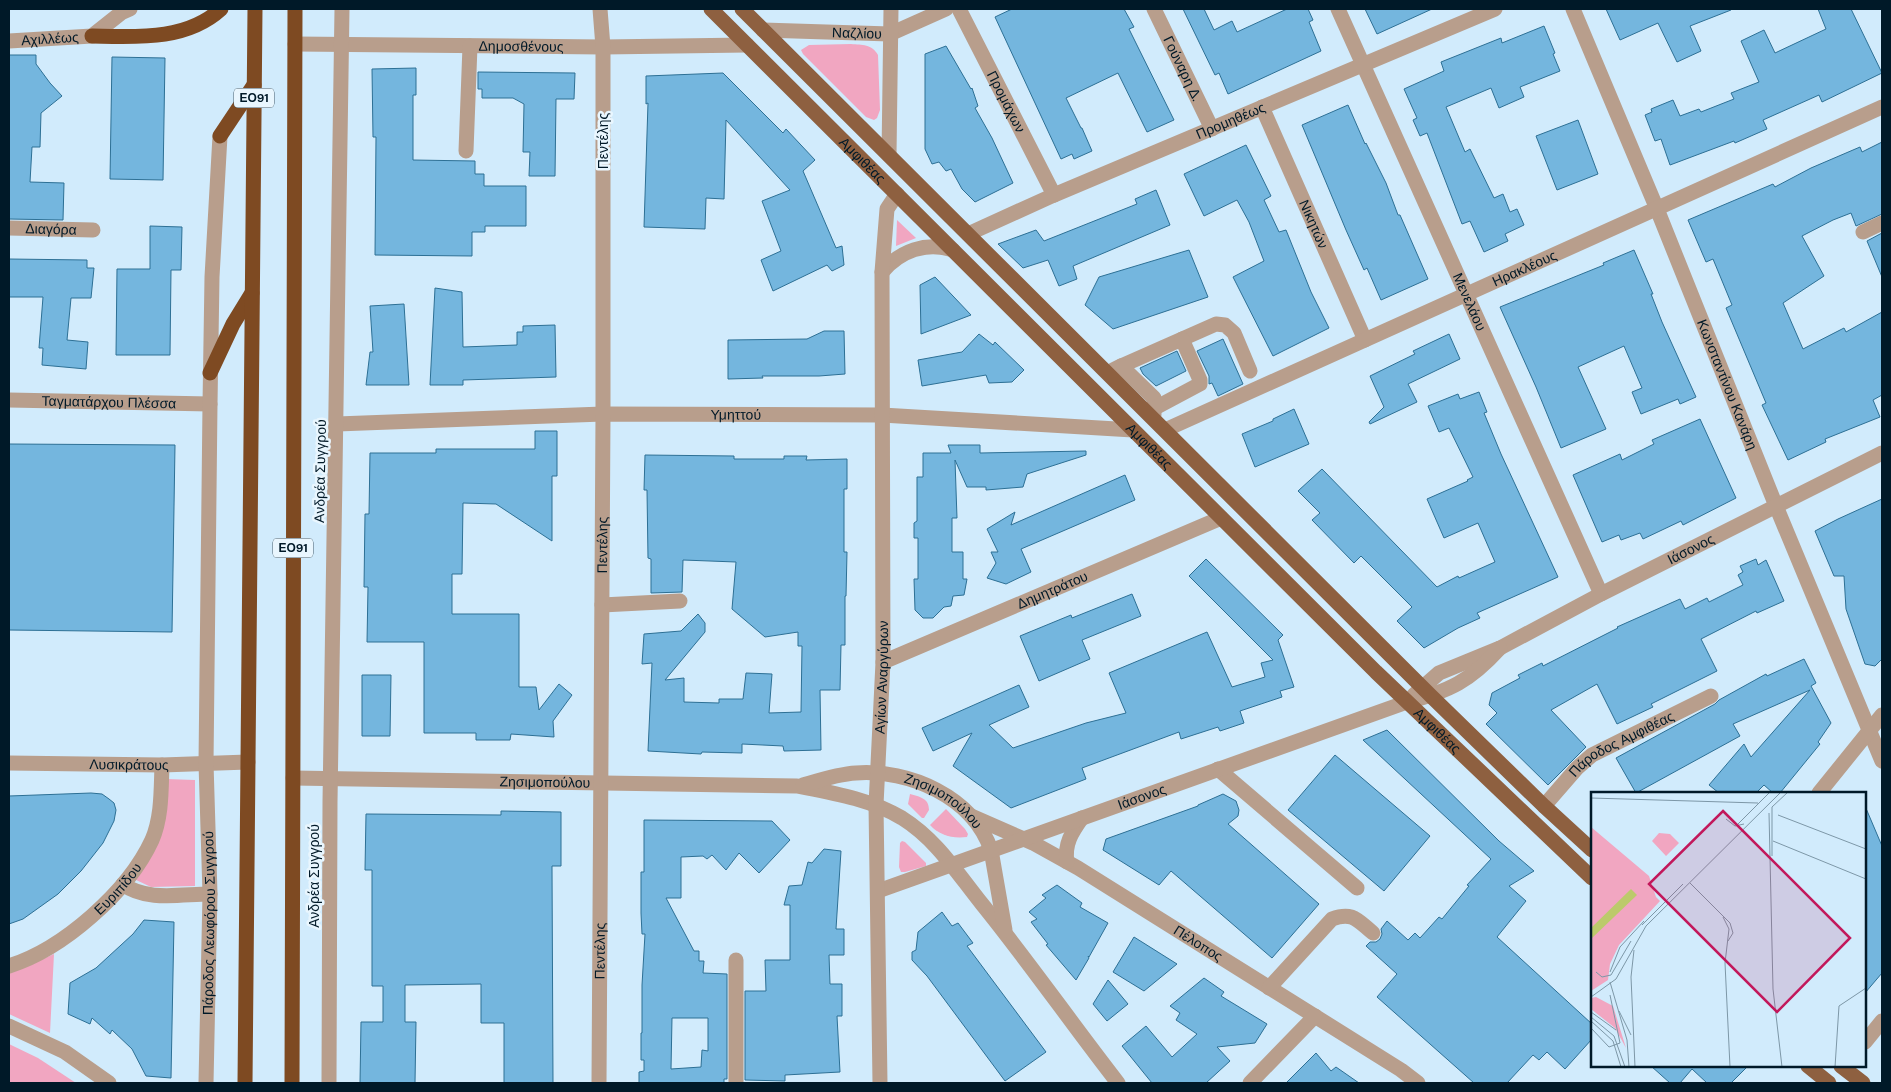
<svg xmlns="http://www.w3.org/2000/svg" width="1891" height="1092" viewBox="0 0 1891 1092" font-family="'DM Sans',sans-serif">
  <rect width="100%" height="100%" fill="#d1ebfc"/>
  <g fill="#f1a6c1">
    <path d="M851 44C862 45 872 44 878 55L880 110 877 118 874 120 866 117 803 54 801 50 809 45Z"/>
    <polygon points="897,220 916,238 896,246"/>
    <polygon points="166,779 195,780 195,886 151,887 134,879"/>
    <path d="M910 794C920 797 929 798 929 810L924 818H922L908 804Z"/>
    <path d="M946 809 965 829 968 834 967 837C952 839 939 835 930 825Z"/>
    <polygon points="902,841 905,842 926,863 926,866 905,872 901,872 899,867 900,843"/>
    <polygon points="54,954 50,1033 9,1014 9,972 25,967"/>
    <polygon points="9,1044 38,1058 76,1083 9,1083"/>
  </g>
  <g fill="#74b6de" stroke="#2d7095" fill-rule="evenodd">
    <polygon points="1012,9 1124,9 1134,27 1129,29 1174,120 1147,132 1118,73 1066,98 1081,128 1082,128 1092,151 1074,159 1072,154 1061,159 995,17"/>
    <polygon points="1183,9 1204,9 1214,30 1232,21 1237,32 1287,9 1308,9 1313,20 1309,22 1321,51 1228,94 1219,73 1215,75"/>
    <polygon points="1365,9 1432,9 1377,34"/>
    <polygon points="1606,9 1731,9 1731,10 1690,26 1701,51 1677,62 1658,23 1620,40"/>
    <polygon points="1818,9 1851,9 1882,73 1822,102 1819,95 1763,120 1767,129 1735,143 1734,141 1670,165 1661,139 1655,141 1645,115 1652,112 1651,109 1673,100 1680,116 1699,109 1701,112 1734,99 1731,93 1759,82 1741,41 1764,30 1775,53 1826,29"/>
    <polygon points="1544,26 1555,53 1553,54 1560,71 1520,87 1524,97 1499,108 1491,88 1446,107 1465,152 1470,149 1494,198 1503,194 1510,212 1517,209 1524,225 1505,234 1508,241 1484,252 1470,221 1462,224 1427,133 1420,136 1413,120 1417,118 1404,89 1444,71 1441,62 1501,38 1502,43"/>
    <polygon points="946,46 971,89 972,88 978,106 975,108 992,138 1013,183 975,202 962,189 951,169 946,171 939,162 932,164 925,149 925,54"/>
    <polygon points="9,55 36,55 36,64 50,83 62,96 41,113 40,147 32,147 30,182 64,183 63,220 9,219"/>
    <polygon points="112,57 165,58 163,180 110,179"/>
    <polygon points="416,68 416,95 413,95 413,160 475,161 475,174 484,174 484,186 526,186 526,226 485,226 485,232 472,232 472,256 375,255 376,137 373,137 372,69"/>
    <polygon points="478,72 575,73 574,99 556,99 555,176 529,176 530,152 523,152 524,104 513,98 482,98 482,89 478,89"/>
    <polygon points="723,73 783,133 786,129 815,160 803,171 836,248 842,246 844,265 832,271 827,265 773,291 761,260 781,251 762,201 790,190 726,120 724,199 706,198 705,229 644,227 648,103 646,104 646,76"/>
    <polygon points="1348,105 1365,144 1366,143 1386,183 1398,215 1400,215 1428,279 1381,300 1367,268 1364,270 1346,230 1302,125"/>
    <polygon points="1578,120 1598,174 1557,190 1536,136"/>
    <polygon points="1882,142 1882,214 1856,226 1851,213 1833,220 1802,236 1824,276 1783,303 1803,349 1844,328 1846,332 1882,312 1882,395 1873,400 1880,417 1825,439 1826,442 1788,460 1762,405 1766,403 1726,308 1732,305 1713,259 1706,262 1688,220 1773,184 1775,187 1811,168 1860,147 1862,152"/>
    <polygon points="1246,145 1271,196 1264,200 1279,232 1286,230 1311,292 1329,328 1273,356 1233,277 1264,261 1249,222 1237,200 1204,216 1184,174"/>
    <polygon points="1156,190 1170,225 1073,266 1077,279 1059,286 1048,260 1023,268 998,244 1036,230 1044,241 1137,204 1135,199"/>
    <polygon points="150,226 182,227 181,270 171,270 170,355 116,355 117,269 150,269"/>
    <polygon points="1882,233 1882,277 1867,241"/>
    <polygon points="1189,250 1208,297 1113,329 1085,305 1099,277"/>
    <polygon points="1634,250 1653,294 1651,294 1662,322 1696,397 1680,404 1678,399 1641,414 1632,392 1642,388 1624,346 1578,367 1606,429 1561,448 1536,387 1500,307 1604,265 1603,263"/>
    <polygon points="9,259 87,260 87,268 94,268 91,298 71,298 67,340 88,342 86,369 42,365 43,348 39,348 43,297 9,297"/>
    <polygon points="935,277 971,315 921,334 920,285"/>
    <polygon points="435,288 462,292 463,347 517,345 517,332 523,332 523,326 555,325 556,377 463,380 463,385 430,385"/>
    <polygon points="404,304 409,385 366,385 370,352 373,352 370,306"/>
    <polygon points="824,331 844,331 845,374 819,376 762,376 763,378 728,379 728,340 807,339"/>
    <polygon points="979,334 993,345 995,342 1024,370 1012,382 989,383 986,375 922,386 918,360 962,352"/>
    <polygon points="1449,334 1460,359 1408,384 1417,402 1370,424 1369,422 1384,407 1370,376 1415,354 1413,351"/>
    <polygon points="1223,339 1243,384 1218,396 1212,383 1209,384 1209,376 1197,351"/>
    <polygon points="1177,351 1186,371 1156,386 1143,374 1140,368"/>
    <polygon points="1479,392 1487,412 1484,413 1501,454 1558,577 1477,613 1480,618 1458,628 1424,648 1397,621 1412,607 1361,556 1354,563 1312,520 1320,513 1298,491 1322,469 1437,587 1458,576 1459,578 1495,562 1478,523 1444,538 1427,499 1468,481 1467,480 1473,477 1449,428 1439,432 1428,406 1458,394 1460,399"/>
    <polygon points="1294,409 1309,444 1255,467 1242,434 1273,421 1273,419"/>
    <polygon points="1700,419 1736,498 1683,525 1681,521 1643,539 1640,533 1621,540 1619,535 1602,542 1573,475 1620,454 1622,460 1654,444 1652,440"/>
    <polygon points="535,431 557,431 557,476 552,476 552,541 496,504 463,503 462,574 452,574 452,614 519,614 519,687 536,687 539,710 559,684 572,695 553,721 554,737 511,734 510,740 476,740 476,733 424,733 424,642 367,642 368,587 364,587 365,514 369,514 370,453 436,453 436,449 535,449"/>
    <polygon points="9,444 175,445 172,632 9,630"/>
    <polygon points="948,445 980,445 980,453 1086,451 1086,455 1027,474 1023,487 986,490 986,487 967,487 955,460 957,518 952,518 952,552 963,552 963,579 967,579 964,595 953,596 951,606 944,607 933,618 923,618 915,610 914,579 918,579 918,538 914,538 914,523 917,521 917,477 923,477 923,453 951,453"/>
    <polygon points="645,455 734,456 734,459 784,459 784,456 807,456 806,460 847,459 847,489 844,489 844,552 847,552 846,596 845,596 845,645 841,645 840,690 820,690 821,750 784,751 783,746 742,744 742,753 702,752 701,754 648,751 652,663 642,664 644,634 681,631 698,614 705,623 705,632 665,680 684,678 684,702 719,703 719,699 743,699 746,673 772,674 769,713 801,712 802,646 798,646 798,632 765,637 732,609 736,562 683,560 682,592 651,593 651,559 648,558 647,490 644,490"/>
    <polygon points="1125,475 1135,500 1021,549 1031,572 1006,584 987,578 996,563 991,552 998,552 987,529 1015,512 1011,525"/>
    <polygon points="1882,499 1882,659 1875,666 1865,664 1846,609 1844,576 1834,576 1815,531 1838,519"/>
    <polygon points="1206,559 1283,635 1278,640 1294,687 1280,691 1282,697 1240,711 1244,723 1220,731 1218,727 1181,739 1179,732 1082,768 1086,779 1011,808 953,766 972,733 933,751 922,728 1019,685 1029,707 989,725 1013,748 1086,723 1126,713 1109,673 1207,632 1232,687 1265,677 1261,663 1273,660 1189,576"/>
    <polygon points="1756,559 1758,565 1766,560 1784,601 1757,613 1756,611 1701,639 1717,671 1651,704 1653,707 1617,724 1597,684 1551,710 1586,747 1548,785 1486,724 1497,713 1489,705 1492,693 1520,678 1518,675 1542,663 1543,666 1618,628 1617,627 1680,599 1685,609 1707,598 1709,602 1743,585 1738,575 1743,572 1740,566"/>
    <polygon points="1132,594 1141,616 1082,640 1090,659 1039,681 1020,636 1071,615 1072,618"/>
    <polygon points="1804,659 1816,683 1811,686 1831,723 1818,742 1820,744 1780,793 1773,793 1764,785 1756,793 1719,793 1709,785 1744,744 1751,757 1810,690 1733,724 1740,736 1636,793 1616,758 1715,704 1719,700 1766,674 1767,676"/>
    <polygon points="362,675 391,675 390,736 362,736"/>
    <polygon points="1387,730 1499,841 1534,871 1509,886 1526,901 1497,937 1592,1024 1592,1039 1565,1069 1547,1052 1539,1060 1533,1055 1507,1083 1474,1083 1377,997 1397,974 1366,946 1370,942 1376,942 1380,939 1382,934 1381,929 1387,921 1408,940 1415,933 1420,938 1439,917 1442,919 1469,886 1467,885 1491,859 1363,740"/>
    <polygon points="1335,755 1430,836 1384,891 1288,810"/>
    <polygon points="91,793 102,794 109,799 114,803 116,810 114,821 103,843 81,871 58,894 23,919 9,924 9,796"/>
    <polygon points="1223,794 1236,801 1239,810 1238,816 1228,824 1319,904 1272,958 1171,871 1159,885 1103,850 1106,839 1198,806 1198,805"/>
    <polygon points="1865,806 1882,846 1882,973 1865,993"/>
    <polygon points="501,811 561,812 561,866 552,866 553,1083 504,1083 504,1023 481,1023 481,984 405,985 405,1022 416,1022 415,1083 360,1083 361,1022 383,1022 383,986 372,986 372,870 365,870 366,814 501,815"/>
    <path d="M644 820 772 821 790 840 759 873 739 853 726 870 712 855 707 859 703 856 681 857V898H666L694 951H699V961H704L703 973 727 974V1079H724V1083H639V1072L644 1071V1060H641V1033H642V985L645 934H642L641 913V872H644ZM672 1018H708V1051L702 1050 701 1067 671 1069Z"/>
    <polygon points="824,849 841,851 836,929 844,929 844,955 829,955 830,984 842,984 842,1016 837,1016 840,1072 785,1075 785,1081 745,1080 745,991 766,991 765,960 790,960 790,905 784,905 789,886 802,885 808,862 812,863"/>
    <polygon points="1057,885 1082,903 1080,907 1108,923 1089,957 1088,956 1089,958 1076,980 1046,945 1048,944 1031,922 1037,919 1029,912 1046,898 1042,895"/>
    <polygon points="942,912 952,926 958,923 973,943 967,946 1046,1052 1005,1081 927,976 912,960 912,952 916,950 918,932"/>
    <polygon points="144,920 174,922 171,1078 146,1076 132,1049 112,1030 110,1034 92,1018 90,1024 68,1014 70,983 96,968 133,934"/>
    <polygon points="1134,937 1177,964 1144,991 1113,972"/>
    <polygon points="1204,978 1224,992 1221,996 1267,1024 1255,1043 1217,1047 1230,1061 1206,1083 1152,1083 1122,1046 1146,1026 1172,1057 1197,1034 1176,1020 1180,1013 1170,1006"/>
    <polygon points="1108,980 1128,1004 1107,1021 1093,1004"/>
    <polygon points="1316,1053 1331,1071 1336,1067 1359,1083 1286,1083"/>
    <polygon points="1651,1066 1748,1066 1731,1083 1707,1083 1692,1069 1680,1083 1670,1083"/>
  </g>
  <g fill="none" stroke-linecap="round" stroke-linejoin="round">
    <g stroke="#b89e8c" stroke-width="15">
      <path id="s1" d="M959 9 1054 195"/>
      <path id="s2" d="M1154 9 1212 129"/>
      <path id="s3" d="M1338 9 1601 594"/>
      <path id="s4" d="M1573 9 1657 209 1776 506 1882 761"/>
      <path id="s5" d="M763 30 890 34 946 9"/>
      <path id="s6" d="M9 41 92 36 121 13 130 9"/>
      <path id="s7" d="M295 44 603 47 747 45"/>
      <path id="s8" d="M1262 107 1365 340"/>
      <polyline points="466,151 470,46"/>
      <polyline points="889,155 891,9"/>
      <path id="s9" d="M9 228 93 230"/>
      <polyline points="1863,232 1882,223"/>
      <path id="s10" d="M968 234 1054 195 1495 9"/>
      <path d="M882 272C900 251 926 241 953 250"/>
      <polyline points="1121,366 1216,324 1225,325 1234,333 1250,371"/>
      <polyline points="1113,370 1121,366 1154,398 1154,415"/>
      <path id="s11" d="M9 400 210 404"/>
      <polyline points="1155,408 1200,384 1200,380 1182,339"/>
      <path id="s12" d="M337 424 603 414 882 415 1133 430"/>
      <path id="s13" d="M1165 430 1882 107"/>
      <polyline points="602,605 680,601"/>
      <path id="s14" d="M883 662 1221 518"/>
      <path id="s15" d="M1414 695 1439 673 1500 648 1601 594 1882 453"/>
      <path id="s16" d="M9 763 162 765 248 762"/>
      <polyline points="1218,769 1357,888"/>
      <path id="s17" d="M293 778 797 786C833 793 870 799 902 818 937 840 957 873 982 904 1029 962 1072 1024 1118 1083"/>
      <path id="s18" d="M803 785C820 780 838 774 856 773 909 769 973 797 991 850L1005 930"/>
      <polyline points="1819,793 1882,715"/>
      <path id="s19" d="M1544 806 1577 768 1592 755 1711 696"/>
      <path id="s20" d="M971 816 1033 843 1078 868 1401 1070 1418 1083"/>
      <path d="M1067 862C1064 844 1072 832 1082 818"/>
      <path d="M123 884C146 902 182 894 210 894"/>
      <path id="s21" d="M878 891 1407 702C1450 691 1470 681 1500 648"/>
      <path id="s22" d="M9 966C63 949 128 892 152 840 162 817 161 790 162 765"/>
      <path d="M1269 988 1332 919C1353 911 1358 921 1373 933"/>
      <polyline points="9,1026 65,1052 109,1083"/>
      <polyline points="1865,1042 1882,1021"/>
      <path id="s23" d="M206 1083 210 894 206 763 210 404 212 277 220 136"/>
      <polyline points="329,1083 330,802 342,9"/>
      <path id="s24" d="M599 1083 603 414V47L600 9"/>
      <polyline points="736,1083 736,960"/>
      <path id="s25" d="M880 1083 876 805 883 662 882 272 887 209 897 194"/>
      <polyline points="1250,1083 1315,1016"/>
    </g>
    <g stroke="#8e6040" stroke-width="15">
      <path id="s26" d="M711 9 1376 672 1592 878"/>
      <polyline points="742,9 1431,696 1544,806 1592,850"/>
      <polyline points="1808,1066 1829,1083"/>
      <polyline points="1841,1066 1863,1083"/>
    </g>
    <g stroke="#7e4a22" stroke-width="15">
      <path d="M92 36C136 37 186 41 221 9"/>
      <polyline points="220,136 254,85"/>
      <polyline points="210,373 233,324 252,293"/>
      <polyline points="245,1083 255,9"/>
      <polyline points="292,1083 295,9"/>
    </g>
  </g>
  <g text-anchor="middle" stroke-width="5" stroke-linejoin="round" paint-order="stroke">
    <g fill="#e9f6fe" stroke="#465b68" stroke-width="1">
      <rect x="234" y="88.5" width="40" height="19" rx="4"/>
      <rect x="273" y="538.5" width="40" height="19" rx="4"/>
    </g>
    <g font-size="12" font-weight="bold" fill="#001928">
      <text x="254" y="102">ΕΟ91</text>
      <text x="293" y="552">ΕΟ91</text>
    </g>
    <g font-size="14" fill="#001928" stroke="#e9f6fe">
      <text dy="5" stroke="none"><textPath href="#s5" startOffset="94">Ναζλίου</textPath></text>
      <text dy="5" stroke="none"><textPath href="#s6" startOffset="41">Αχιλλέως</textPath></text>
      <text dy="5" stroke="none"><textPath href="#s7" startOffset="226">Δημοσθένους</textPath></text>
      <text dy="5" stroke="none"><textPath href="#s2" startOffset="66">Γούναρη Δ.</textPath></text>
      <text dy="5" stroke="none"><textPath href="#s1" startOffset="104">Προμάχων</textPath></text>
      <text dy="5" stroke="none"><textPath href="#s10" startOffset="286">Προμηθέως</textPath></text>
      <text transform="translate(603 141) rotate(-90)" y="5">Πεντέλης</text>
      <text dy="5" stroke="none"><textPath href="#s26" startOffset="214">Αμφιθέας</textPath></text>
      <text dy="5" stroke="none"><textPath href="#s8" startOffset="128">Νικητών</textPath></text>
      <text dy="5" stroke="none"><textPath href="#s9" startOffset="42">Διαγόρα</textPath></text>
      <text dy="5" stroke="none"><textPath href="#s13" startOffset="394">Ηρακλέους</textPath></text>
      <text dy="5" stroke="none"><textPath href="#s3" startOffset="321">Μενελάου</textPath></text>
      <text dy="5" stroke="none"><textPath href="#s4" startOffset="406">Κωνσταντίνου Κανάρη</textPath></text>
      <text dy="5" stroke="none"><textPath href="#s11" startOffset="100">Ταγματάρχου Πλέσσα</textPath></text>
      <text dy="5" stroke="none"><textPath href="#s12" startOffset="399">Υμηττού</textPath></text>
      <text dy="5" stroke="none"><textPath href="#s26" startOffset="619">Αμφιθέας</textPath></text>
      <text transform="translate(320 471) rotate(-89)" y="5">Ανδρέα Συγγρού</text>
      <text dy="5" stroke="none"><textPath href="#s24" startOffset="538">Πεντέλης</textPath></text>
      <text dy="5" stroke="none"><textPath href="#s15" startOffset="314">Ιάσονος</textPath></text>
      <text dy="5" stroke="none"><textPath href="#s14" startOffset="184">Δημητράτου</textPath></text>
      <text dy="5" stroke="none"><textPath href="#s25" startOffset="406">Αγίων Αναργύρων</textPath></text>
      <text dy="5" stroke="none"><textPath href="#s26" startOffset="1024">Αμφιθέας</textPath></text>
      <text dy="5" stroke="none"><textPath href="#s19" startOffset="101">Πάροδος Αμφιθέας</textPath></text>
      <text dy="5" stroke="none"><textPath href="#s16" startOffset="120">Λυσικράτους</textPath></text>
      <text dy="5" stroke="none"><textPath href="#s17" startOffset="252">Ζησιμοπούλου</textPath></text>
      <text dy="5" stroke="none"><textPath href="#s21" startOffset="280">Ιάσονος</textPath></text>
      <text dy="5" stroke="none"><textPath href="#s18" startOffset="149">Ζησιμοπούλου</textPath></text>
      <text transform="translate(314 876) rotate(-90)" y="5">Ανδρέα Συγγρού</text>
      <text dy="5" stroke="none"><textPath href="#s22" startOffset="135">Ευριπίδου</textPath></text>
      <text dy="5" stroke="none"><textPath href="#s23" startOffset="160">Πάροδος Λεωφόρου Συγγρού</textPath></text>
      <text dy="5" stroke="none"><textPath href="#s20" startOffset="261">Πέλοπος</textPath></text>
      <text dy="5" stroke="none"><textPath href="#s24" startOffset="132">Πεντέλης</textPath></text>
    </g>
  </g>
  <g transform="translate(1591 792)">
    <rect width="275" height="275" fill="#d1ebfc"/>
    <path d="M0 35 58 84 65 105 69 109 28 153 19 172 17 188 0 199ZM68 41 79 42 88 51 75 64 61 49ZM5 205 22 214 35 256 24 236 0 217V206Z" fill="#f1a6c1"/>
    <path d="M40 97 46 103 0 147V136Z" fill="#bcca6b"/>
    <path fill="none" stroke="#7d97a7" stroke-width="1" d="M0 6 167 11M178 21 182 197 191 275M187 23 275 57M135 27 144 34 153 32M147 32 179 0M182 49 275 87M181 64V15L197 0M99 91 139 131 142 141 137 149M132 125 138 137 134 171 139 275M51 133 92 92M43 158 40 185 44 275M5 180 11 185 20 183 40 149M19 180 29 155 53 129M19 190 36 248 38 275M0 205 25 187 55 134 190 0M28 219 40 243M0 220 25 238M0 225 23 244 34 275M0 229 22 249 30 275M0 236 18 255 29 251 19 203M244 275 248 214 275 196"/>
    <path fill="#c2185b" fill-opacity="0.15" stroke="#c2185b" stroke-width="2.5" d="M132 19 259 146 186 220 58 92Z"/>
    <rect width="275" height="275" fill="none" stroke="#001928" stroke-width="2.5"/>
  </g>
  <rect width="1891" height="1092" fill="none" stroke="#001928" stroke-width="20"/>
</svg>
